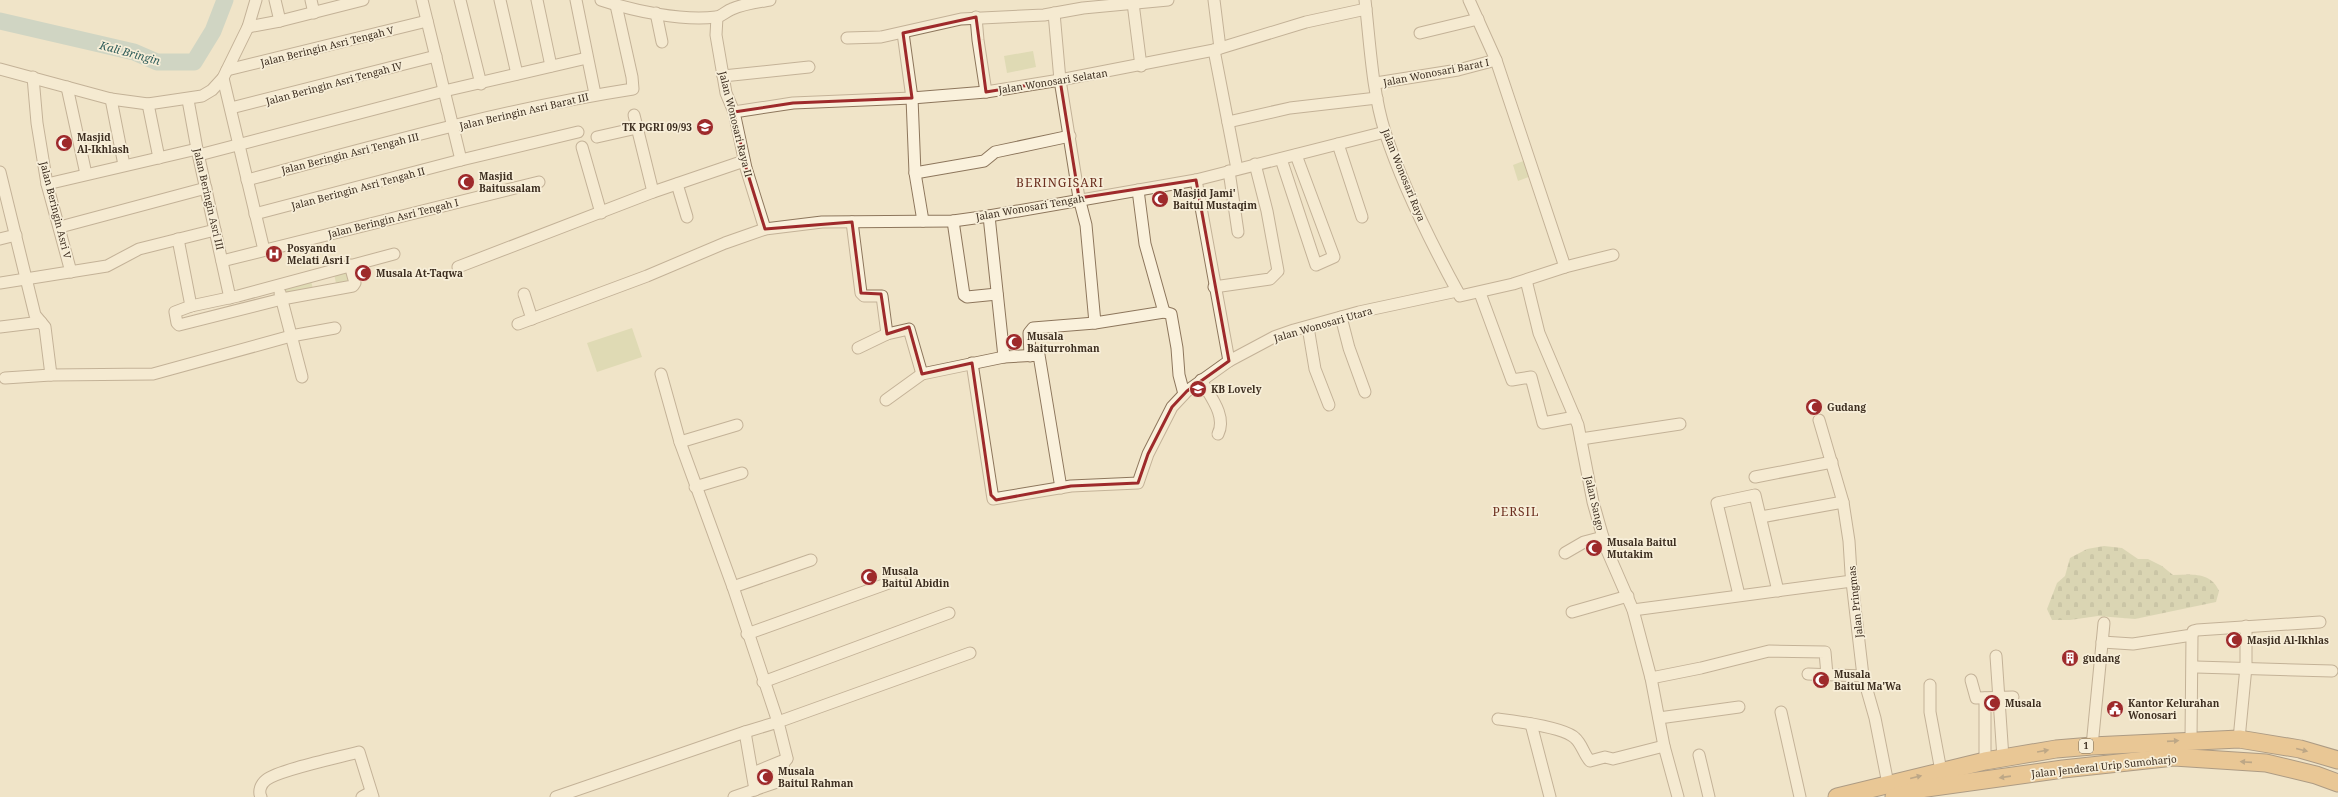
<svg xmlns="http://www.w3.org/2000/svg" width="2338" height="797" viewBox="0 0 2338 797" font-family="'Noto Serif',serif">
  <defs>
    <pattern id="cemetery-stones" width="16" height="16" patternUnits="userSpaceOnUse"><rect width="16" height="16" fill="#bfc49a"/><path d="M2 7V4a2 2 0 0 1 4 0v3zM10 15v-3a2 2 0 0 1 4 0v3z" fill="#9ca07d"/></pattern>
  </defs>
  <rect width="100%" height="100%" fill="#f0e4c8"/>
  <path fill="url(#cemetery-stones)" d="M2104 546 2122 548 2138 559H2148L2162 566 2173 575C2192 574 2211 572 2219 591L2216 602 2135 619 2098 616 2070 620H2052L2047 609 2057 583 2065 576 2070 558 2087 549Z"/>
  <g fill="#c9cf9b">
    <polygon points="1033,51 1036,67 1007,73 1004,56"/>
    <polygon points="1526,160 1531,176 1518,181 1513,165"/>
    <polygon points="349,267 351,280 336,283 333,270"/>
    <polygon points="310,277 313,289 286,296 283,284"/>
    <polygon points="632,328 642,357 597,372 587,343"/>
  </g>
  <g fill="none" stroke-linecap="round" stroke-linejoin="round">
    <polyline stroke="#a9c4bc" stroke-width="17" points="0,21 134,52 157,62 194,62 213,31 225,0"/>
    <g stroke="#8d765c" stroke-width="13">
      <g id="minor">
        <polyline points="275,0 280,21"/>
        <polyline points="311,0 314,13"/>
        <polyline points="422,0 461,160"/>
        <polyline points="460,0 481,84"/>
        <polyline points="500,0 517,74"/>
        <polyline points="537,0 551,66"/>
        <polyline points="576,0 595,94"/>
        <path d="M601 0C634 11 681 21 716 17 721 17 726 11 732 9 743 4 758 2 770 0"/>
        <polyline points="1214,0 1220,48"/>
        <path d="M1365 0C1370 43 1372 91 1385 132 1403 187 1432 245 1460 296L1513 284 1565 267 1613 255"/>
        <polyline points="1469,0 1496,60 1565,267"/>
        <polyline points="1133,3 1141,66"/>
        <polyline points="656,13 662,42"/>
        <polyline points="1054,13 1060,80 1079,198 1086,225 1095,323 1164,312 1171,314 1177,348 1179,375 1184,394"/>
        <polyline points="717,17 716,35 726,93 734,112 746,168 765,229"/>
        <polyline points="976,17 978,40 986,92"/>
        <polyline points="248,27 280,21 363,0"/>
        <polyline points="903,33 912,98 915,173 923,221"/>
        <polyline points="1420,33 1478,19"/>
        <polyline points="847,38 881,37 961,19 1044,15 1083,8 1168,0"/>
        <polyline points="1214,50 1237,169"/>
        <polyline points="0,69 111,99 148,104 202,96 212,90 223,78 248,27 256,0"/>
        <polyline points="227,70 427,21"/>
        <polyline points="723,76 809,67"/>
        <polyline points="33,77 37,123 47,184 71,272"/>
        <polyline points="223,78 264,250"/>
        <polyline points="1376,83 1458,70 1496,60"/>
        <polyline points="67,87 86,174"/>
        <polyline points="111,99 124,165"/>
        <polyline points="188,100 197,149 230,298"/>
        <polyline points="148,104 159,158"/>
        <polyline points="231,108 436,56"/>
        <polyline points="734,112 793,103 912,98 986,92 1060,80 1214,50 1306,22 1366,9"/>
        <polyline points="634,115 653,192"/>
        <polyline points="1228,122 1290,108 1377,98"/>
        <polyline points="597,137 637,128"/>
        <polyline points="1338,144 1362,217"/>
        <polyline points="582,147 601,213"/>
        <polyline points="199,155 444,91 587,58"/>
        <polyline points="1281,159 1316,265 1334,257 1296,155"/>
        <polyline points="1229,171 1238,232"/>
        <polyline points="0,172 35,315 45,327 51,375 153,374 291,336 335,328"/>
        <polyline points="915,173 984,161 995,152 1070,136"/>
        <path d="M247 180C375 146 503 109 633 89L632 77 616 5"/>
        <polyline points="1196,180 1229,361"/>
        <polyline points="47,184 197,149"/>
        <polyline points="677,184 687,217"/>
        <polyline points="1138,190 1145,244 1164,312"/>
        <polyline points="255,214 461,160 578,132"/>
        <polyline points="989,216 1004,357"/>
        <polyline points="953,221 964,295 967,297 997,294"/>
        <polyline points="852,222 861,293 864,296 882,296 887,334"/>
        <polyline points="60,227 206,188"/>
        <polyline points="0,239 16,235"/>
        <polyline points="178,239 191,306 175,312 177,323 179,325 282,299 353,286 355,283 350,265"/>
        <polyline points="222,261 539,182"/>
        <polyline points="458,267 653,192 744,161"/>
        <polyline points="1526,280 1539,333 1578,425 1593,502 1606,548 1633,610 1651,678 1664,746 1678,797"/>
        <polyline points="0,283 107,266 139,249 215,230"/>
        <polyline points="1214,287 1270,279 1278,271 1267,211 1255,164"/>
        <polyline points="280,293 302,377"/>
        <polyline points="1480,293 1512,380 1531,377 1543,423 1575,417"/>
        <polyline points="524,294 532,319"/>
        <polyline points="191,306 238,296 394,254"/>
        <polyline points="1341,317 1349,348 1365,392"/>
        <polyline points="518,324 647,276 725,243 765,229 822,222 953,221 989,216 1196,180 1385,132"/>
        <polyline points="0,327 41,322"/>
        <polyline points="1308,327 1315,369 1329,405"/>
        <polyline points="858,348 887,334 909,329 922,374"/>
        <polyline points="1030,356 1029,333 1033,328 1095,323"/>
        <polyline points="972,363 993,499 1071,486 1138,483 1148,454 1172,407 1187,391 1229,361 1274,337 1294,330 1359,312 1457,291"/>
        <polyline points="5,378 51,375"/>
        <path d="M1201 380C1210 396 1227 416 1218 434"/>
        <polyline points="886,400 922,374 1004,357 1039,355 1061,488"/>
        <polyline points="1819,420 1843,502 1849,541 1851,573 1863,676 1875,718 1888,784"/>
        <polyline points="1581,439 1680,424"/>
        <polyline points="680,442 737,425"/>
        <polyline points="1755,477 1832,462"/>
        <polyline points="695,487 742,473"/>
        <polyline points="1761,517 1843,502"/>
        <polyline points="1565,553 1584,542 1603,537"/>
        <polyline points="733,587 811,560"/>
        <polyline points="1739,595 1717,503 1755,495 1778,591"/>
        <polyline points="1633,610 1852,581"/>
        <polyline points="1572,612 1628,596"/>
        <polyline points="747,634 900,579"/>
        <polyline points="2102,642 2133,644 2192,635 2193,631 2197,630 2320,622"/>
        <polyline points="1996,656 2003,758"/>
        <polyline points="2196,667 2332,671"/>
        <polyline points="1808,674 1863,676"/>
        <polyline points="1651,678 1701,668 1769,651 1825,652 1827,675"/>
        <polyline points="1971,680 1976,698 2013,697"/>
        <polyline points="763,682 949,613"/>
        <polyline points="1930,685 1930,712 1941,771"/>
        <polyline points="1781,712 1800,797"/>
        <polyline points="1659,718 1739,707"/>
        <path d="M1498 719C1514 721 1564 727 1575 738 1582 744 1584 755 1590 761L1605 757 1613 759 1664 746"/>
        <polyline points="1531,724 1550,797"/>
        <polyline points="745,732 755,790"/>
        <polyline points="2191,739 2192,635"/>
        <polyline points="2239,739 2246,667 2246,626"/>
        <polyline points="2092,746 2104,623"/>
        <polyline points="1699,755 1709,797"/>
        <polyline points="1985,761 1985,698"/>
        <polyline points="753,773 787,759"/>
        <path d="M261 797C258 791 261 784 266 780 278 770 341 757 359 752L373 797"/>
        <polyline points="362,797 371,792"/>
        <polyline points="556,797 745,732 778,722 733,587 680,442 661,374"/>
        <polyline points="734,797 777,782 777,775 787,758 778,722 970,653"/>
      </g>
    </g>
    <g stroke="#5b4430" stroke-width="19">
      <g id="highway">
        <polyline points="1837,797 1985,761 2056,749 2092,746 2239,739 2300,749 2338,760"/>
        <polyline points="1894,797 1920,789 2063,769 2174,757 2266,763 2316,775 2338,783"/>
      </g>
    </g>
    <use href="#minor" stroke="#faf1dc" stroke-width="11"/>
    <use href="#highway" stroke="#e0a458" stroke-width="17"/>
  </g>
  <defs><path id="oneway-solid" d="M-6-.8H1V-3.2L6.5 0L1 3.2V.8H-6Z"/></defs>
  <g fill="#7e5d36">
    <use href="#oneway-solid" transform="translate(2173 741) rotate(-4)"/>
    <use href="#oneway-solid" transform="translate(2302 750) rotate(14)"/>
    <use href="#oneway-solid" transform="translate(2043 751) rotate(-10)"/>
    <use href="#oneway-solid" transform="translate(2246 762) rotate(-176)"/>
    <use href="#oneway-solid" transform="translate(1916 777) rotate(-14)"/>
    <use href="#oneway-solid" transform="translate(2005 777) rotate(172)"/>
  </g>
  <path d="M0 0H2338V797H0ZM976 17 986 92 1060 80 1079 198 1196 180 1229 361 1187 391 1172 407 1148 454 1138 483 1071 486 996 500 991 495 972 363 922 374 909 327 887 334 881 294 861 293 852 222 765 229 746 168 734 112 793 103 912 98 903 33Z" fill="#f0e4c8" fill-opacity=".55" fill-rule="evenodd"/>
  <path fill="none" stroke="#9e2a2b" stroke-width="3" stroke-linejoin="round" d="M976 17 986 92 1060 80 1079 198 1196 180 1229 361 1187 391 1172 407 1148 454 1138 483 1071 486 996 500 991 495 972 363 922 374 909 327 887 334 881 294 861 293 852 222 765 229 746 168 734 112 793 103 912 98 903 33Z"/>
  <defs>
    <g id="school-disc" transform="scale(0.9)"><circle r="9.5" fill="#9e2a2b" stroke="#f7eed8"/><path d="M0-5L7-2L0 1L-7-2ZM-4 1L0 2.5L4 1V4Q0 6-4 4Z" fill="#fff"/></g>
    <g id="mosque-disc" transform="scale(0.9)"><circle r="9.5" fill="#9e2a2b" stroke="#f7eed8"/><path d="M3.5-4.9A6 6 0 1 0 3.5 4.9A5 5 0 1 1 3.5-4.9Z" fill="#fff"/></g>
    <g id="hospital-disc" transform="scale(0.9)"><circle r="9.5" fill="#9e2a2b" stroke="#f7eed8"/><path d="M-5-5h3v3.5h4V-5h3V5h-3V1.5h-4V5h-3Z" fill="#fff"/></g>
    <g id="building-disc" transform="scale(0.9)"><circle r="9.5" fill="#9e2a2b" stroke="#f7eed8"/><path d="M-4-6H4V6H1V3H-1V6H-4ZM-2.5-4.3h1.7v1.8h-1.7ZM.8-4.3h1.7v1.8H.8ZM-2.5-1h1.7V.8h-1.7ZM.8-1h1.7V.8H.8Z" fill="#fff"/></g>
    <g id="civic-disc" transform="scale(0.9)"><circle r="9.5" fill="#9e2a2b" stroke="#f7eed8"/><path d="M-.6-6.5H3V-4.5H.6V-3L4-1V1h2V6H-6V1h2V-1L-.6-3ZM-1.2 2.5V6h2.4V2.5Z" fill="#fff"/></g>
  </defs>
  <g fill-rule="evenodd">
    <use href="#school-disc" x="705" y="127"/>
    <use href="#mosque-disc" x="64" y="143"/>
    <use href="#mosque-disc" x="466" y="182"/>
    <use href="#mosque-disc" x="1160" y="199"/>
    <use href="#hospital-disc" x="274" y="254"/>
    <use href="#mosque-disc" x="363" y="273"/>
    <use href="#mosque-disc" x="1014" y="342"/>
    <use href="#school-disc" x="1198" y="389"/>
    <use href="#mosque-disc" x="1814" y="407"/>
    <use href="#mosque-disc" x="1594" y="548"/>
    <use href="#mosque-disc" x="869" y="577"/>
    <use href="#mosque-disc" x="2234" y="640"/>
    <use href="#building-disc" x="2070" y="658"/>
    <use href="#mosque-disc" x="1821" y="680"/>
    <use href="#mosque-disc" x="1992" y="703"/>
    <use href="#civic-disc" x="2115" y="709"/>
    <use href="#mosque-disc" x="765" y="777"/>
  </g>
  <g text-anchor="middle" stroke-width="3.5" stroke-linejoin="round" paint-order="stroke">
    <rect fill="#f7eed8" stroke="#756857" stroke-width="1" x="2079" y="739" width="14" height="14" rx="3"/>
    <g font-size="9" font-weight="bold" fill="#3d2e20">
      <text x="2086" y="749">1</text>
    </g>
    <g font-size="10" fill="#3d2e20" stroke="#f7eed8">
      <text transform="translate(327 46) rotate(-14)" y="4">Jalan Beringin Asri Tengah V</text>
      <text transform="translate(1436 72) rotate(-11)" y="4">Jalan Wonosari Barat I</text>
      <text transform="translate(1053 81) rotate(-9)" y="4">Jalan Wonosari Selatan</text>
      <text transform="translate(334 83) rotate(-15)" y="4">Jalan Beringin Asri Tengah IV</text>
      <text transform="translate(524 111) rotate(-13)" y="4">Jalan Beringin Asri Barat III</text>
      <text transform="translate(736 124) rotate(76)" y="4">Jalan Wonosari Raya II</text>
      <text transform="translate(350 153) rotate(-14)" y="4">Jalan Beringin Asri Tengah III</text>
      <text transform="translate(1404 175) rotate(68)" y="4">Jalan Wonosari Raya</text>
      <text transform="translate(358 188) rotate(-15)" y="4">Jalan Beringin Asri Tengah II</text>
      <text transform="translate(209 199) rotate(77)" y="4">Jalan Beringin Asri III</text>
      <text transform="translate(1030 207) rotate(-10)" y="4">Jalan Wonosari Tengah</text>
      <text transform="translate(56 210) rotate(76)" y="4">Jalan Beringin Asri V</text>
      <text transform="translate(393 218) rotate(-14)" y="4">Jalan Beringin Asri Tengah I</text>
      <text transform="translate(1323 324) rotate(-16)" y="4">Jalan Wonosari Utara</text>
      <text transform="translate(1595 503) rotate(77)" y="4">Jalan Sango</text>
      <text transform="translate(1855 602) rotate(-96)" y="4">Jalan Pringmas</text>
      <text transform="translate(2104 766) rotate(-6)" y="4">Jalan Jenderal Urip Sumoharjo</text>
    </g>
    <g font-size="10" font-weight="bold" fill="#3d2e20" stroke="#f7eed8" text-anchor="start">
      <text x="692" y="131" text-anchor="end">TK PGRI 09/93</text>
      <text x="77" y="141">Masjid<tspan x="77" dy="12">Al-Ikhlash</tspan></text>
      <text x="479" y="180">Masjid<tspan x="479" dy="12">Baitussalam</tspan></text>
      <text x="1173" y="197">Masjid Jami'<tspan x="1173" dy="12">Baitul Mustaqim</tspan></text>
      <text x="287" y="252">Posyandu<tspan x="287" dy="12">Melati Asri I</tspan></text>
      <text x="376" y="277">Musala At-Taqwa</text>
      <text x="1027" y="340">Musala<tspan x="1027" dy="12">Baiturrohman</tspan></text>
      <text x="1211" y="393">KB Lovely</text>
      <text x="1827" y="411">Gudang</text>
      <text x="1607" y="546">Musala Baitul<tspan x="1607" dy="12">Mutakim</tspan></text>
      <text x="882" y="575">Musala<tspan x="882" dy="12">Baitul Abidin</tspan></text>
      <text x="2247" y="644">Masjid Al-Ikhlas</text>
      <text x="2083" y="662">gudang</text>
      <text x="1834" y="678">Musala<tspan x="1834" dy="12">Baitul Ma'Wa</tspan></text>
      <text x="2005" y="707">Musala</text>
      <text x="2128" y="707">Kantor Kelurahan<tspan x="2128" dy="12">Wonosari</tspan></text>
      <text x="778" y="775">Musala<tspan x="778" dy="12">Baitul Rahman</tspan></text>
    </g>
    <g font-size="11" font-style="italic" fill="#2f5d5a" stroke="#f7eed8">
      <text transform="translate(130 53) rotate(15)" y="4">Kali Bringin</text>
    </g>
    <g font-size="12" letter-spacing="1" fill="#6b2e1e" stroke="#f7eed8">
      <text x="1060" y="187">BERINGISARI</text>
      <text x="1516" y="516">PERSIL</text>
    </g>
  </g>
</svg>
